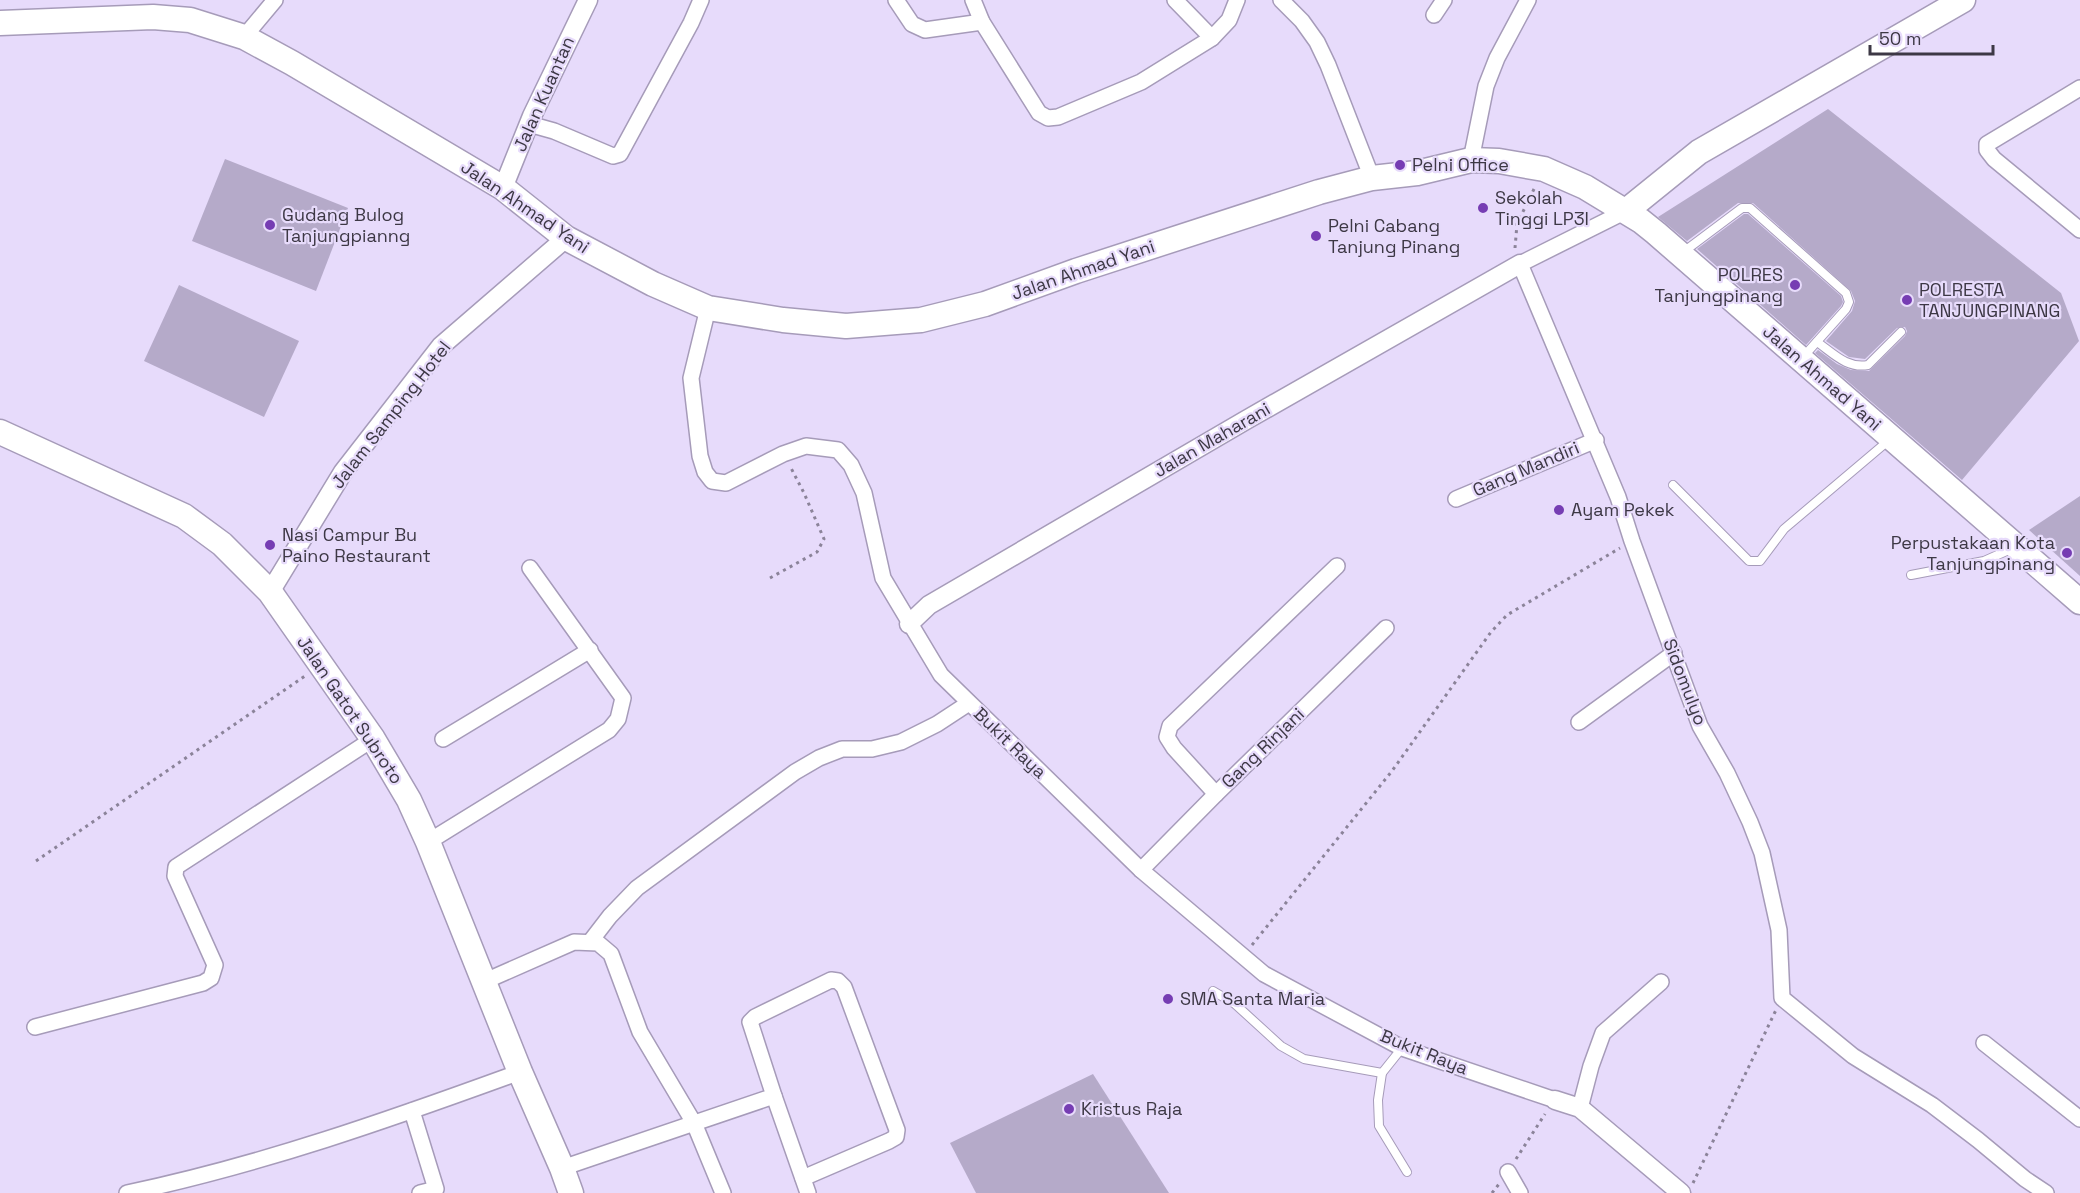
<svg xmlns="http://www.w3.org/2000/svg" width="2080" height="1193" viewBox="0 0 2080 1193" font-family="'Space Grotesk',sans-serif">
  <rect width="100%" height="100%" fill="#e7dbfb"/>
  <g fill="#b5aac9">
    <polygon points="1828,109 2061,293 2079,341 1962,480 1815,353 1818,350 1837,364 1851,370 1869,371 1905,336 1907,331 1905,327 1897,328 1865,359 1849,357 1826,341 1852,311 1855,301 1851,291 1753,203 1738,203 1687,241 1658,217"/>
    <polygon points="225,159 348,208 316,291 192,241"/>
    <polygon points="1744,214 1748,214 1841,296 1843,302 1841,306 1806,345 1697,249"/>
    <polygon points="179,285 299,341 264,417 144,361"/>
    <polygon points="2080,496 2080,576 2029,530"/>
    <polygon points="1093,1074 1169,1193 976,1193 950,1143"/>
  </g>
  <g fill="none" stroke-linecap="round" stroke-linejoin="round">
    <g stroke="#a69bb9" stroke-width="10">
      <g id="service">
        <polyline points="1682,253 1742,208 1750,208 1846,293 1849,302 1846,309 1804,356"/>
        <path d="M1817 342C1833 353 1847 369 1868 365L1901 332"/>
        <polyline points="1673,485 1749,561 1760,561 1784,529 1888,441"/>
        <polyline points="1911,575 1984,561 2011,549"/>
        <polyline points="1213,991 1235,1004 1281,1046 1304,1059 1382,1073 1402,1048"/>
        <polyline points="1382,1073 1378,1100 1379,1126 1407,1172"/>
      </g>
    </g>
    <g stroke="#a69bb9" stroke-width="18">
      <g id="minor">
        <polyline points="896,0 912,24 925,30 982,22"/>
        <polyline points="973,0 982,22 1039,113 1048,118 1058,117 1141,82 1212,38 1229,20 1237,0"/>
        <polyline points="1175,0 1212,38"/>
        <polyline points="1281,0 1302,21 1317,42 1328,65 1372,178"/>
        <polyline points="1434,15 1444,0"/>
        <polyline points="244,37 275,0"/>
        <polyline points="2080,88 1987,144 1987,150 1994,159 2080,230"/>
        <polyline points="529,124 554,131 613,156 620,154 691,23 701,0"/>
        <polyline points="1471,160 1486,86 1497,58 1528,0"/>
        <polyline points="1626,211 1520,264 1618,497 1632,541 1700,726 1727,773 1750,822 1762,853 1779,930 1782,998 1853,1056 1932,1105 1978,1140 2025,1179 2046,1193"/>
        <polyline points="708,308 691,378 700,456 705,472 712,481 726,483 783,454 806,446 838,450 851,465 864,493 883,578 941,675 1141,870 1264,974 1402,1048 1555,1100"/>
        <polyline points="1456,499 1596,440"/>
        <polyline points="1579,722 1674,653"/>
        <polyline points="443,739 590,650"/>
        <polyline points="1216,794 1174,748 1167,737 1170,726 1337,566"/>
        <polyline points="428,842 609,730 618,719 623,698 530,568"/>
        <polyline points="1141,870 1216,794 1386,628"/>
        <polyline points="590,942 610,916 637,888 795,772 819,758 842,749 872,749 901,742 937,724 969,703"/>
        <polyline points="483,982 574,942 598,943 611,954 640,1032 694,1123 723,1193"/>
        <polyline points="35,1027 203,983 211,978 215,965 175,876 176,867 373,739"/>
        <polyline points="1984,1043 2080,1119"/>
        <polyline points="774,1096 808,1193"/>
        <polyline points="1580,1108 1591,1066 1603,1033 1661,982"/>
        <polyline points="412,1111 436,1189 420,1193"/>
        <polyline points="562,1168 774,1096 750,1022 755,1017 831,980 838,981 844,987 897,1130 896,1137 889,1141 803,1178"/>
        <polyline points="1508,1172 1520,1193"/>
        <path d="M127 1193C261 1165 391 1119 520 1072"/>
      </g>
    </g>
    <g stroke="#a69bb9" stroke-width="21">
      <g id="tertiary">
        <polyline points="503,188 532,116 588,0"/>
        <polyline points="270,592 343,472 441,346 566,238"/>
        <polyline points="909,624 929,605 1246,420 1520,264"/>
        <polyline points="1555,1100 1580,1108 1681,1193"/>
      </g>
    </g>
    <g stroke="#a69bb9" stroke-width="27">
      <polyline id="primary" points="0,432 184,516 222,544 270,592 373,739 409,800 428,842 520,1072 562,1168 571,1193"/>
    </g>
    <g stroke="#a69bb9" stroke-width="27">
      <g id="trunk">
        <polyline points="0,23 153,17 190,20 244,37 292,63 503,188 566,238 653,284 708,308 783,320 846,326 921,320 985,304 1076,271 1319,192 1372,178 1417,173 1471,160 1499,161 1544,169 1585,187 1641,221 1656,233 2080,602"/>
        <polyline points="1626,211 1699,152 1963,0"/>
      </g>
    </g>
    <g stroke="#8b8399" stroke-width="3" stroke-dasharray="3 4.5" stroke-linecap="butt">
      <polyline points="1515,248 1517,224 1535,187"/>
      <polyline points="770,578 817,552 824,539 804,493 791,468"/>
      <polyline points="36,861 305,676"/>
      <polyline points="1252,945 1392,771 1491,632 1507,615 1620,548"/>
      <polyline points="1516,1159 1545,1114"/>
      <polyline points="1693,1183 1776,1010"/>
      <polyline points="1492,1193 1499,1184"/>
    </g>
    <use href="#service" stroke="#fff" stroke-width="8"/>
    <use href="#minor" stroke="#fff" stroke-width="15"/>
    <use href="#tertiary" stroke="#fff" stroke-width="18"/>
    <use href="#primary" stroke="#fff" stroke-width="24"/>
    <use href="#trunk" stroke="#fff" stroke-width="24"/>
  </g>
  <g fill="#763db3" stroke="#e7dbfb" stroke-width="2">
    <circle cx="1400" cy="165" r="6"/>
    <circle cx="1483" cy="208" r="6"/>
    <circle cx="270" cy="225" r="6"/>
    <circle cx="1316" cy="236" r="6"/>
    <circle cx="1795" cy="285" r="6"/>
    <circle cx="1907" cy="300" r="6"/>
    <circle cx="1559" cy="510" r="6"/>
    <circle cx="270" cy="545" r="6"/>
    <circle cx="2067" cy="553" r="6"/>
    <circle cx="1168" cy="999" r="6"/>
    <circle cx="1069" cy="1109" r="6"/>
  </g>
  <g text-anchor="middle" stroke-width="4.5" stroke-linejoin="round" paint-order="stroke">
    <g font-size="18" fill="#3d3845" stroke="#e7dbfb">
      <text transform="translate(544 94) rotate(-66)" y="6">Jalan Kuantan</text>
      <text transform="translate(525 207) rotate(34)" y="6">Jalan Ahmad Yani</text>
      <text transform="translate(1083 270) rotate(-19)" y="6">Jalan Ahmad Yani</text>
      <text transform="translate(1822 378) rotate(41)" y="6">Jalan Ahmad Yani</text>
      <text transform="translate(391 415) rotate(-52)" y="6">Jalam Samping Hotel</text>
      <text transform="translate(1212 440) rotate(-30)" y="6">Jalan Maharani</text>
      <text transform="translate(1526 469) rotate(-23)" y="6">Gang Mandiri</text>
      <text transform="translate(1685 682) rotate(69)" y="6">Sidomulyo</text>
      <text transform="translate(350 710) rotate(56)" y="6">Jalan Gatot Subroto</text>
      <text transform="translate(1010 743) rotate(44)" y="6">Bukit Raya</text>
      <text transform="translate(1263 748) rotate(-44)" y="6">Gang Rinjani</text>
      <text transform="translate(1424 1052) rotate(22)" y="6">Bukit Raya</text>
    </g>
    <g font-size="18" fill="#3d3845" stroke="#e7dbfb" text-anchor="start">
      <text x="1412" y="171">Pelni Office</text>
      <text x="1495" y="204">Sekolah<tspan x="1495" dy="21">Tinggi LP3I</tspan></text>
      <text x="282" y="221">Gudang Bulog<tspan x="282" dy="21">Tanjungpianng</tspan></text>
      <text x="1328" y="232">Pelni Cabang<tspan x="1328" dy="21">Tanjung Pinang</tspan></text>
      <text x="1783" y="281" text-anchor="end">POLRES<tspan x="1783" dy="21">Tanjungpinang</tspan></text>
      <text x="1919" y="296">POLRESTA<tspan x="1919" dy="21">TANJUNGPINANG</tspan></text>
      <text x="1571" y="516">Ayam Pekek</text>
      <text x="282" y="541">Nasi Campur Bu<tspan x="282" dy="21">Paino Restaurant</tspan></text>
      <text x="2055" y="549" text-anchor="end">Perpustakaan Kota<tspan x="2055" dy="21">Tanjungpinang</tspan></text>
      <text x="1180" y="1005">SMA Santa Maria</text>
      <text x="1081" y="1115">Kristus Raja</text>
    </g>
  </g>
  <path d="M1870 45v9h123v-9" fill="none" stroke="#3d3845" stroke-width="3"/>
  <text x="1879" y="45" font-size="18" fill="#3d3845" stroke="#e7dbfb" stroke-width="4.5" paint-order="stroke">50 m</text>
</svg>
